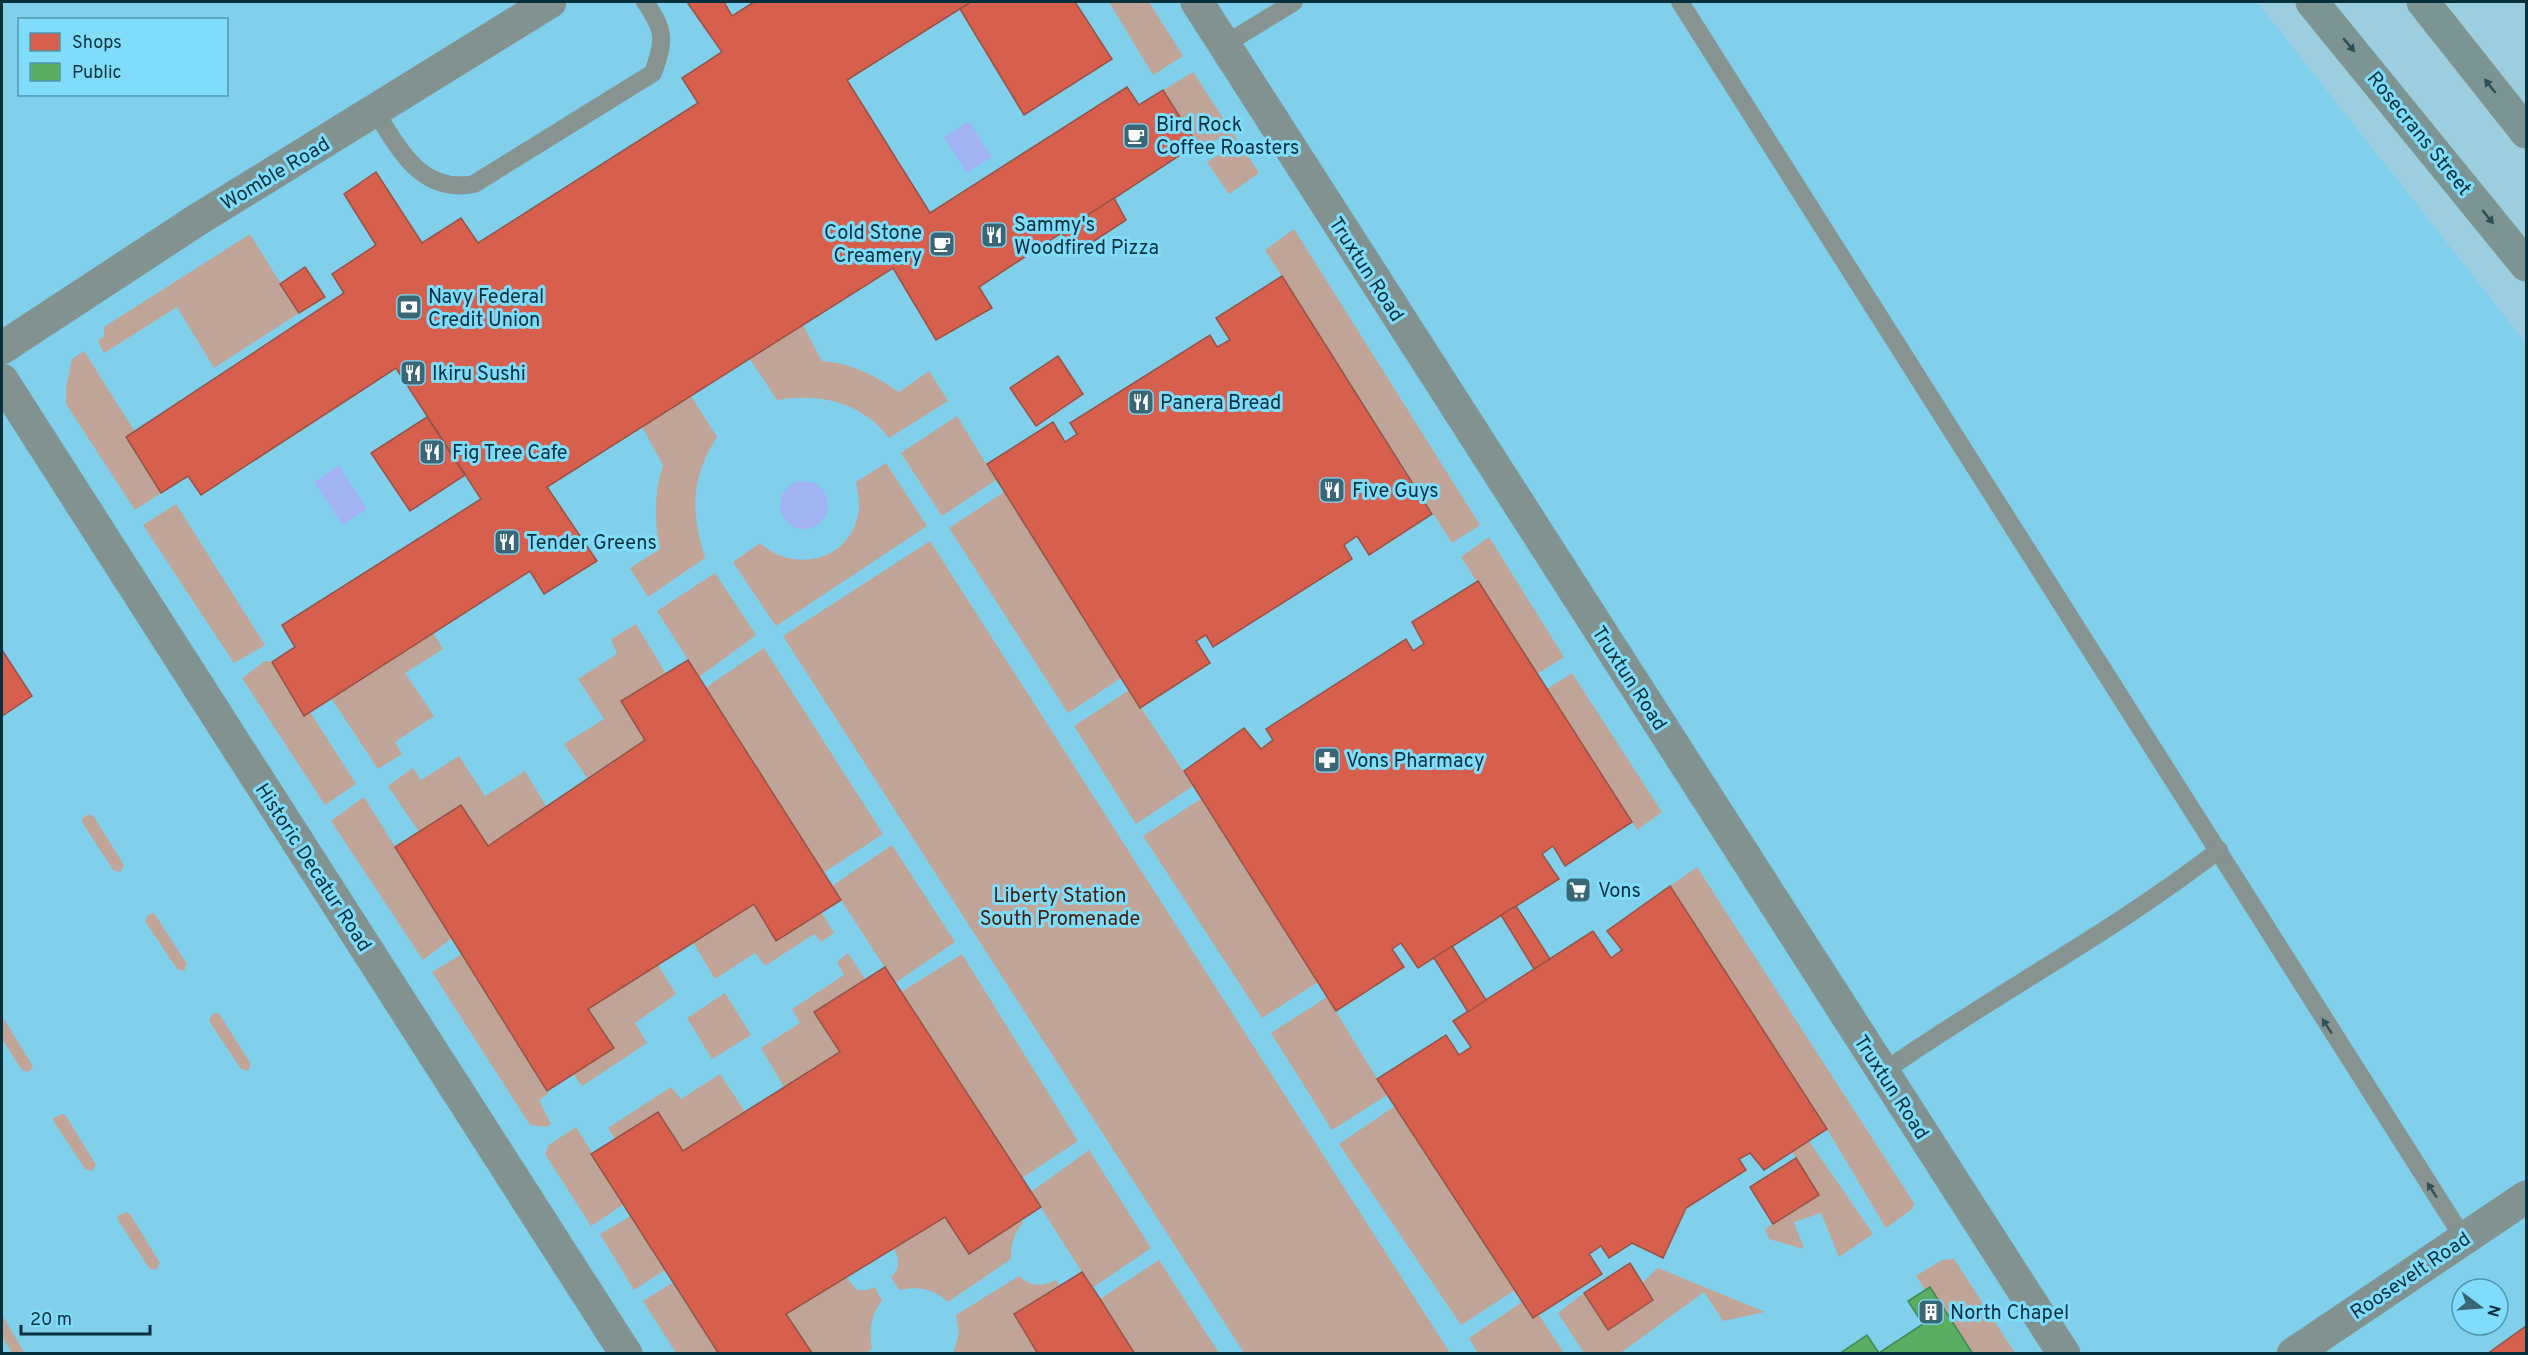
<svg xmlns="http://www.w3.org/2000/svg" width="2528" height="1355" viewBox="0 0 2528 1355" font-family="Overpass,sans-serif">
  <rect width="100%" height="100%" fill="#9ccedf"/>
  <path fill="#80d0eb" fill-rule="evenodd" d="M2 2H2257L2526 343V1353L2 1354ZM20 20H226V94H20ZM2462 1289H2498V1325H2462Z"/>
  <g fill="#c0a497">
    <polygon points="1109,2 1149,2 1183,56 1153,75"/>
    <polygon points="1193,72 1259,173 1229,194 1207,162 1231,147 1224,135 1200,150 1163,90"/>
    <polygon points="1294,229 1480,525 1452,543 1265,250"/>
    <polygon points="250,234 299,313 214,368 177,307 104,353 98,341 104,336 104,327"/>
    <path d="M803 325 822 361C852 363 875 376 899 392L929 371 948 401 889 438C862 402 820 393 777 400L750 359Z"/>
    <polygon points="84,351 135,432 126,438 161,493 135,510 66,404 66,388 72,359"/>
    <path d="M691 396 717 437C690 478 691 513 705 558L648 597 630 568 660 549C654 520 654 493 663 465L642 427Z"/>
    <polygon points="957,416 996,480 942,516 901,453"/>
    <path d="M886 463 927 526 776 626 733 562 760 543C791 572 845 563 857 519 861 506 858 495 856 482Z"/>
    <polygon points="1004,492 1121,678 1068,713 949,528"/>
    <polygon points="176,504 265,645 234,663 143,525"/>
    <polygon points="1489,537 1564,657 1537,674 1461,557"/>
    <polygon points="930,541 1450,1353 1244,1353 783,636"/>
    <polygon points="715,573 756,635 699,677 657,611"/>
    <polygon points="636,624 666,674 621,701 645,740 587,778 564,744 604,719 578,679 617,654 611,639"/>
    <polygon points="433,633 443,649 405,673 434,716 395,742 402,754 378,769 331,698"/>
    <polygon points="764,648 883,834 823,873 705,688"/>
    <polygon points="265,661 272,662 304,715 310,712 356,784 325,805 242,678"/>
    <polygon points="1572,673 1662,812 1637,830 1547,689"/>
    <polygon points="1129,690 1193,786 1136,824 1074,726"/>
    <polygon points="459,756 485,796 525,771 546,806 488,846 461,805 419,832 388,786 413,768 421,780"/>
    <polygon points="364,797 452,938 423,960 331,821"/>
    <polygon points="1201,799 1318,982 1262,1018 1143,836"/>
    <polygon points="90,814 94,817 124,865 120,872 113,870 82,822 82,818"/>
    <polygon points="892,845 955,942 895,983 832,886"/>
    <polygon points="1697,867 1914,1203 1912,1209 1886,1228 1827,1129 1670,886"/>
    <polygon points="754,904 776,941 822,913 834,933 821,942 814,934 765,966 755,953 715,979 693,942"/>
    <polygon points="154,913 187,964 184,971 177,969 145,921 148,915"/>
    <polygon points="848,953 865,979 814,1012 840,1052 784,1087 761,1048 800,1023 792,1009 844,975 837,962"/>
    <polygon points="462,954 547,1091 548,1094 539,1100 551,1124 546,1127 530,1125 432,972"/>
    <polygon points="962,954 1078,1141 1022,1178 901,992"/>
    <polygon points="658,965 676,994 635,1023 647,1043 582,1086 573,1074 614,1048 588,1009"/>
    <polygon points="725,993 751,1035 712,1059 687,1018"/>
    <polygon points="1327,997 1387,1095 1332,1130 1271,1033"/>
    <polygon points="217,1013 220,1015 251,1064 248,1071 241,1069 209,1021 212,1014"/>
    <polygon points="2,1016 33,1066 29,1072 22,1070 2,1039"/>
    <polygon points="720,1074 745,1112 683,1151 658,1113 615,1139 608,1128 671,1087 681,1099"/>
    <polygon points="1395,1106 1515,1290 1461,1325 1339,1144"/>
    <polygon points="62,1114 66,1116 96,1165 92,1171 85,1169 54,1122 53,1118"/>
    <polygon points="576,1127 624,1204 591,1226 545,1154 549,1145"/>
    <polygon points="1809,1141 1873,1234 1839,1257 1821,1213 1794,1222 1804,1249 1769,1239 1765,1229 1819,1195 1792,1152"/>
    <polygon points="1089,1150 1151,1248 1092,1288 1031,1192"/>
    <polygon points="126,1212 130,1214 160,1263 156,1270 149,1268 118,1220 117,1216"/>
    <polygon points="631,1216 665,1270 634,1290 600,1234"/>
    <path d="M945 1217 969 1253 1021 1220 1023 1223C1013 1234 1011 1245 1011 1259L948 1302C933 1288 918 1286 899 1290L891 1277C900 1269 900 1259 894 1249Z"/>
    <polygon points="1954,1259 2015,1353 1973,1353 1930,1287 1925,1290 1916,1276 1942,1260"/>
    <polygon points="1159,1260 1219,1353 1135,1353 1100,1299"/>
    <polygon points="1658,1268 1765,1312 1723,1321 1704,1292 1619,1354 1584,1353 1558,1313 1584,1293 1608,1330 1653,1301 1642,1283"/>
    <path d="M1019 1276C1031 1287 1042 1287 1056 1280L1059 1285 1015 1314 1038 1353 953 1354 959 1333 956 1315Z"/>
    <path d="M846 1277 857 1290H867L875 1287 882 1301C870 1316 869 1330 872 1349L865 1353H810L811 1352 786 1314Z"/>
    <polygon points="672,1283 719,1353 676,1353 643,1301"/>
    <polygon points="1522,1302 1533,1318 1539,1315 1564,1353 1478,1353 1469,1338"/>
    <polygon points="2,1315 24,1352 24,1353 12,1353 2,1337"/>
  </g>
  <g fill="#a2b3f3">
    <polygon points="969,121 992,157 967,173 944,137"/>
    <polygon points="339,465 367,509 342,525 314,482"/>
    <circle cx="804" cy="505" r="24"/>
  </g>
  <g fill="#d6604d" stroke="#985248" stroke-width="1.5">
    <polygon points="687,2 724,2 732,16 754,2 971,2 847,80 930,213 1127,87 1139,105 1163,90 1197,144 979,287 992,308 936,340 893,268 547,487 597,561 544,594 530,571 304,716 272,662 295,647 282,625 481,499 396,368 201,495 188,476 161,493 126,437 344,293 332,274 376,245 344,194 376,172 422,243 461,218 478,243 698,103 682,78 722,52"/>
    <polygon points="971,2 1075,2 1112,59 1024,115 960,9"/>
    <polygon points="1114,198 1126,220 1076,253 1061,232"/>
    <polygon points="305,267 325,297 299,313 280,284"/>
    <polygon points="1282,276 1432,514 1369,555 1357,536 1344,545 1352,559 1213,647 1206,635 1196,641 1210,663 1140,708 987,464 1053,422 1065,442 1077,434 1070,423 1210,335 1217,347 1230,340 1216,318"/>
    <polygon points="1058,356 1083,394 1036,426 1010,388"/>
    <polygon points="427,417 465,475 410,511 371,453"/>
    <polygon points="1478,581 1632,822 1565,866 1553,846 1542,854 1559,879 1418,968 1401,943 1392,949 1404,967 1336,1011 1184,771 1244,728 1261,749 1273,740 1266,729 1406,639 1413,651 1424,644 1412,622"/>
    <polygon points="2,650 32,696 2,716"/>
    <polygon points="688,660 841,900 776,941 754,904 588,1009 614,1048 547,1091 395,847 461,805 488,846 645,740 621,701"/>
    <polygon points="1670,886 1827,1129 1764,1170 1750,1153 1739,1159 1746,1170 1686,1208 1663,1258 1632,1243 1609,1258 1601,1246 1589,1254 1602,1274 1533,1318 1377,1079 1446,1035 1459,1055 1471,1047 1453,1021 1593,931 1611,958 1622,950 1607,931"/>
    <polygon points="1516,906 1550,959 1534,969 1501,915"/>
    <polygon points="1452,946 1486,1000 1468,1012 1434,958"/>
    <polygon points="885,967 1041,1207 969,1254 945,1217 786,1314 812,1353 810,1354 719,1354 591,1154 658,1112 683,1151 840,1052 814,1012"/>
    <polygon points="1796,1158 1819,1195 1773,1224 1750,1187"/>
    <polygon points="1630,1263 1653,1300 1608,1330 1584,1293"/>
    <polygon points="1082,1272 1100,1299 1135,1354 1038,1354 1014,1314"/>
    <polygon points="2526,1326 2526,1354 2487,1354"/>
  </g>
  <polygon fill="#5aae61" stroke="#418856" stroke-width="1.5" points="1930,1287 1973,1354 1839,1354 1867,1335 1879,1353 1923,1324 1908,1301"/>
  <g fill="none" stroke-linecap="round" stroke-linejoin="round">
    <g stroke="#869390" stroke-width="18">
      <polyline points="1680,2 2464,1239"/>
      <polyline points="1224,45 1294,2"/>
      <path d="M374 110C400 149 420 194 474 184L653 73C665 40 665 31 645 2"/>
      <path d="M1883 1072C1993 995 2113 932 2219 850"/>
    </g>
    <g stroke="#819291" stroke-width="33">
      <polyline points="1197,2 2064,1354"/>
      <polyline points="2,348 197,220 550,2"/>
      <polyline points="2,380 626,1354"/>
      <polyline points="2293,1354 2526,1197"/>
    </g>
    <g stroke="#7d9494" stroke-width="33">
      <polyline points="2312,2 2526,265"/>
      <polyline points="2423,2 2526,132"/>
    </g>
  </g>
  <defs><path id="oneway-solid" d="M-6-.8H1V-3.2L6.5 0L1 3.2V.8H-6Z" transform="scale(1.5)"/></defs>
  <g fill="#2a4e56">
    <use href="#oneway-solid" transform="translate(2349 45) rotate(50)"/>
    <use href="#oneway-solid" transform="translate(2490 86) rotate(-128)"/>
    <use href="#oneway-solid" transform="translate(2488 217) rotate(51)"/>
  </g>
  <g fill="#335359">
    <use href="#oneway-solid" transform="translate(2327 1026) rotate(-123)"/>
    <use href="#oneway-solid" transform="translate(2432 1190) rotate(-123)"/>
  </g>
  <defs>
    <g id="cafe-square" transform="scale(1.35)"><rect x="-9" y="-9" width="18" height="18" rx="4" fill="#3a6775" stroke="#80dcfb"/><path d="M-5.5-4.5H6V0H3Q3 3.5 0 3.5H-2.5Q-5.5 3.5-5.5 0ZM3-3.2v2h1.7v-2ZM-6 4.5H4V6H-6Z" fill="#fff"/></g>
    <g id="restaurant-square" transform="scale(1.35)"><rect x="-9" y="-9" width="18" height="18" rx="4" fill="#3a6775" stroke="#80dcfb"/><path d="M-5-6h1v4h1v-4h1v4h1v-4h1v5L-1.5 .5V6h-2V.5L-5-1ZM5-6V6H3V1.5H1.5Q1.5-4 5-6Z" fill="#fff"/></g>
    <g id="bank-square" transform="scale(1.35)"><rect x="-9" y="-9" width="18" height="18" rx="4" fill="#3a6775" stroke="#80dcfb"/><path d="M-6-4H6V4H-6ZM0-2.3a2.3 2.3 0 1 0 0 4.6a2.3 2.3 0 1 0 0-4.6Z" fill="#fff"/></g>
    <g id="pharmacy-square" transform="scale(1.35)"><rect x="-9" y="-9" width="18" height="18" rx="4" fill="#3a6775" stroke="#80dcfb"/><path d="M-2-6h4v4h4v4h-4v4h-4v-4h-4v-4h4Z" fill="#fff"/></g>
    <g id="supermarket-square" transform="scale(1.35)"><rect x="-9" y="-9" width="18" height="18" rx="4" fill="#3a6775" stroke="#80dcfb"/><path d="M-6-5.5h2.5l.6 2H6L4.5 2H-2.5L-4.4-4H-6ZM-1.5 3.2a1.3 1.3 0 1 0 .1 0ZM3 3.2a1.3 1.3 0 1 0 .1 0Z" fill="#fff"/></g>
    <g id="building-square" transform="scale(1.35)"><rect x="-9" y="-9" width="18" height="18" rx="4" fill="#3a6775" stroke="#80dcfb"/><path d="M-4-6H4V6H1V3H-1V6H-4ZM-2.5-4.3h1.7v1.8h-1.7ZM.8-4.3h1.7v1.8H.8ZM-2.5-1h1.7V.8h-1.7ZM.8-1h1.7V.8H.8Z" fill="#fff"/></g>
  </defs>
  <g fill-rule="evenodd">
    <use href="#cafe-square" x="1136" y="136"/>
    <use href="#restaurant-square" x="994" y="235"/>
    <use href="#cafe-square" x="942" y="244"/>
    <use href="#bank-square" x="409" y="307"/>
    <use href="#restaurant-square" x="413" y="373"/>
    <use href="#restaurant-square" x="1141" y="402"/>
    <use href="#restaurant-square" x="432" y="452"/>
    <use href="#restaurant-square" x="1332" y="490"/>
    <use href="#restaurant-square" x="507" y="542"/>
    <use href="#pharmacy-square" x="1327" y="760"/>
    <use href="#supermarket-square" x="1578" y="890"/>
    <use href="#building-square" x="1931" y="1312"/>
  </g>
  <g text-anchor="middle" stroke-width="6" stroke-linejoin="round" paint-order="stroke">
    <g font-size="20" fill="#06303c" stroke="#80dcfb" text-anchor="start">
      <text x="1156" y="131">Bird Rock<tspan x="1156" dy="23">Coffee Roasters</tspan></text>
      <text x="1014" y="231">Sammy's<tspan x="1014" dy="23">Woodfired Pizza</tspan></text>
      <text x="922" y="239" text-anchor="end">Cold Stone<tspan x="922" dy="23">Creamery</tspan></text>
      <text x="428" y="303">Navy Federal<tspan x="428" dy="23">Credit Union</tspan></text>
      <text x="432" y="380">Ikiru Sushi</text>
      <text x="1160" y="409">Panera Bread</text>
      <text x="452" y="459">Fig Tree Cafe</text>
      <text x="1352" y="497">Five Guys</text>
      <text x="526" y="549">Tender Greens</text>
      <text x="1346" y="767">Vons Pharmacy</text>
      <text x="1598" y="897">Vons</text>
      <text x="1950" y="1319">North Chapel</text>
    </g>
    <g font-size="20" fill="#06303c" stroke="#80dcfb">
      <text transform="translate(2420 133) rotate(51)" y="7">Rosecrans Street</text>
      <text transform="translate(275 173) rotate(-31)" y="7">Womble Road</text>
      <text transform="translate(1367 269) rotate(57)" y="7">Truxtun Road</text>
      <text transform="translate(1630 678) rotate(57)" y="7">Truxtun Road</text>
      <text transform="translate(314 867) rotate(57)" y="7">Historic Decatur Road</text>
      <text transform="translate(1892 1087) rotate(57)" y="7">Truxtun Road</text>
      <text transform="translate(2410 1275) rotate(-34)" y="7">Roosevelt Road</text>
    </g>
    <g font-size="20" fill="#481d0b" stroke="#80dcfb">
      <text x="1060" y="902">Liberty Station<tspan x="1060" dy="23">South Promenade</tspan></text>
    </g>
  </g>
  <rect width="2528" height="1355" fill="none" stroke="#06303c" stroke-width="6"/>
  <rect x="18" y="18" width="210" height="78" fill="#80dcfb" stroke="#4f97af" stroke-width="1.5"/>
  <rect x="30" y="33" width="30" height="18" fill="#d6604d" stroke="#4f97af" stroke-width="1.5"/>
  <text x="72" y="48" font-size="18" fill="#06303c">Shops</text>
  <rect x="30" y="63" width="30" height="18" fill="#5aae61" stroke="#4f97af" stroke-width="1.5"/>
  <text x="72" y="78" font-size="18" fill="#06303c">Public</text>
  <g transform="translate(2480 1307) rotate(106)"><circle r="28" fill="#80dcfb" stroke="#4f97af" stroke-width="1.5"/>
  <path d="M0-4.5L10 22L0 15L-10 22Z" fill="#3a6775"/>
  <text y="-9" font-size="16" font-weight="bold" text-anchor="middle" fill="#06303c">N</text>
  </g>
  <path d="M21 1325v9h129v-9" fill="none" stroke="#06303c" stroke-width="3"/>
  <text x="30" y="1325" font-size="18" fill="#06303c" stroke="#80dcfb" stroke-width="4.5" paint-order="stroke">20 m</text>
</svg>
